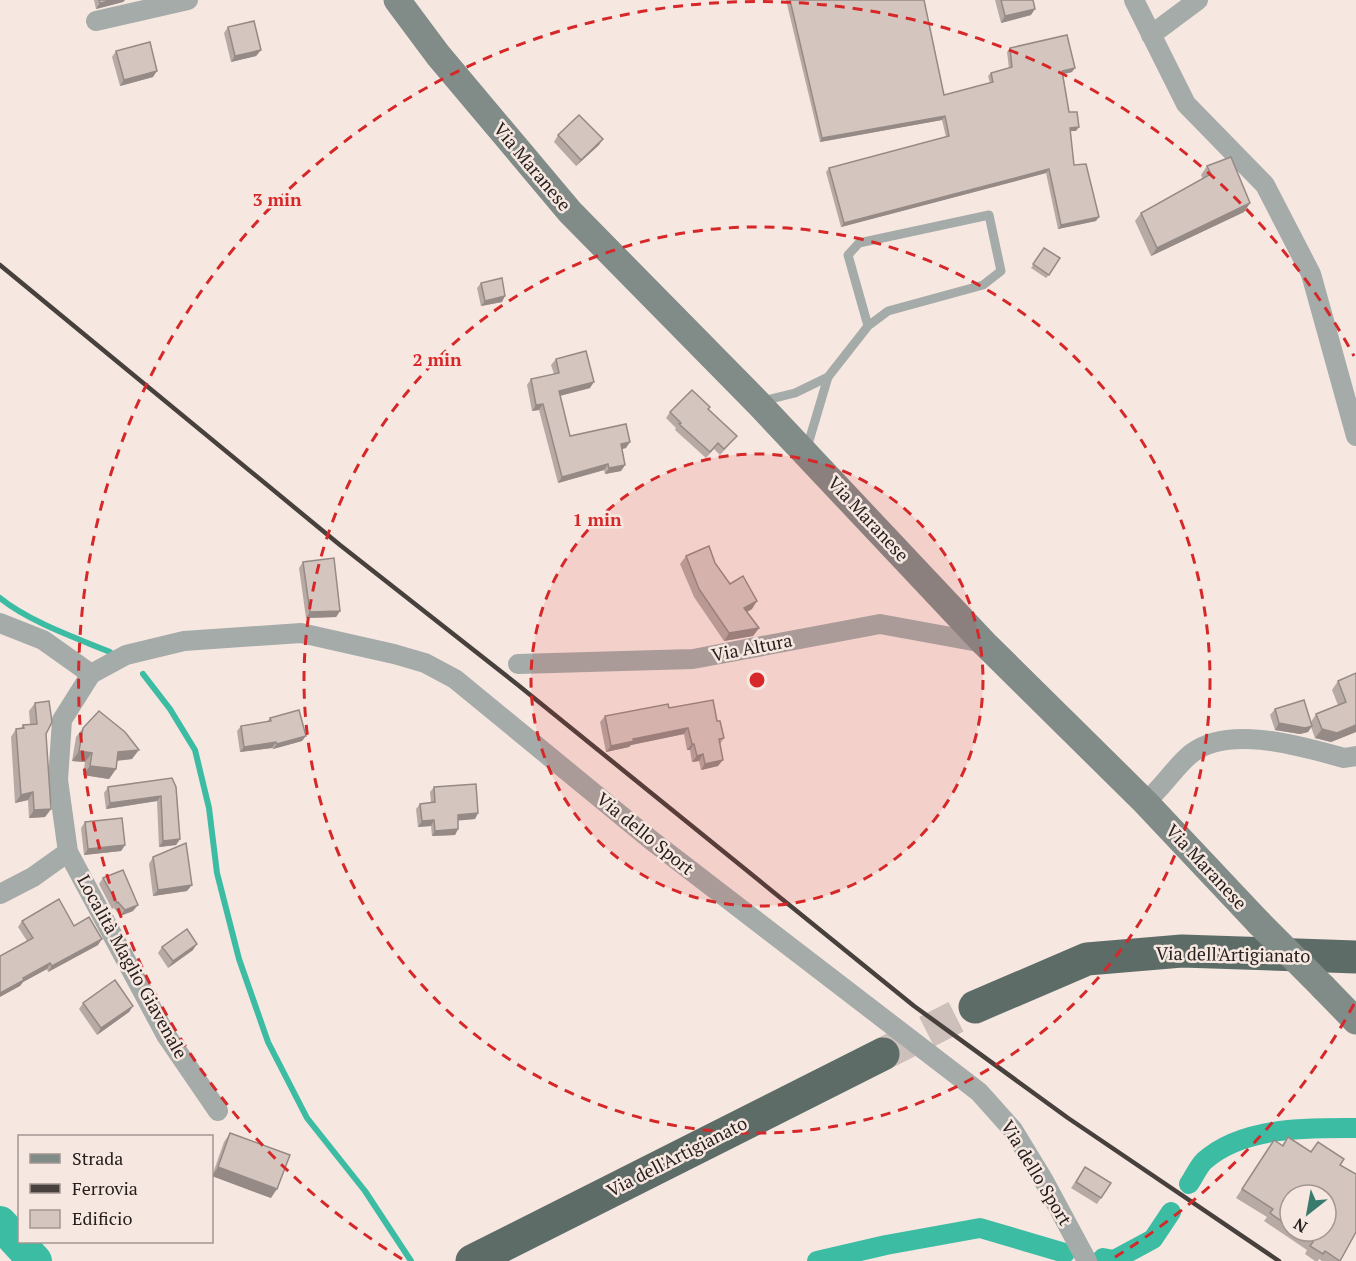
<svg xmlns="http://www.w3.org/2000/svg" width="1356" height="1261" viewBox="0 0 1356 1261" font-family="'PT Serif',serif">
  <rect width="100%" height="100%" fill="#f7e7e1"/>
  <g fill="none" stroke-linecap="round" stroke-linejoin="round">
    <g stroke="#3dbca4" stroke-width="6">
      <path d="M0 598C28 621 76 638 110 652"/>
      <polyline points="143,674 170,709 195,750 209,808 217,873 239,959 268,1042 307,1118 365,1191 411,1261"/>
    </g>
    <g stroke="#3dbca4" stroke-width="20">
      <path d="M1189 1184C1194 1177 1198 1167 1204 1161 1243 1126 1307 1128 1356 1128"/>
      <polyline points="1103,1258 1114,1260 1153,1239 1171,1212"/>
      <polyline points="817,1261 886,1245 980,1228 1065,1253"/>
    </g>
    <polyline stroke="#3dbca4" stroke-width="34" points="0,1223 35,1261"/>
    <polyline stroke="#cdbfba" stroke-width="33" stroke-dasharray="33 16" stroke-linecap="butt" points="883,1054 975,1007"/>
    <g stroke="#a4aba9" stroke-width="9">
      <polyline points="763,401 795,393 828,377"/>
      <polyline points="806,451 828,377 868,326 848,255 859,243 989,215 1001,271 983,285 888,311 868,326"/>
    </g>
    <g stroke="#a4aba9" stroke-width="20">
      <polyline points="1134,0 1186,104 1265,185 1311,274 1356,436"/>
      <polyline points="96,21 188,0"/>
      <polyline points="1151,35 1198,0"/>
      <polyline points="0,623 43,640 91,674"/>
      <polyline points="518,664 693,659 880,624 984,643"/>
      <path d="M1145 802C1163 788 1175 766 1192 753 1230 724 1303 747 1344 758L1356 756"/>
      <polyline points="0,894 33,877 68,852"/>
      <polyline points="218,1111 166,1035 68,852 58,780 62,720 91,674 126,655 184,641 301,633 394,654 425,663 455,679 651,840 979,1092 1013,1130 1044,1181 1087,1261"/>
    </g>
    <g stroke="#818c89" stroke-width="27">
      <polyline points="397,0 438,55 570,212 758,403 984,643 1145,802 1259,923"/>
      <polyline points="1323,987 1356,1021"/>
    </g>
    <g stroke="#5e6c68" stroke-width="33">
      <polyline points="975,1007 1087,959 1182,951 1356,957"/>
      <polyline points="472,1261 883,1054"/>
    </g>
    <polyline stroke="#47403d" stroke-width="4.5" points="0,265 340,545 518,685 914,1006 1068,1118 1279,1261"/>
    <polyline stroke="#818c89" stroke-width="27" points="1259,923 1323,987"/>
  </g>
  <g fill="#b7a9a4" fill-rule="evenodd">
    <polygon points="94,0 125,0 123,2 96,9"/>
    <polygon points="786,0 924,0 944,95 990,83 988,76 991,73 1009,68 1007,52 1010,48 1072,72 1063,74 1069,112 1076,131 1070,131 1074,165 1096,221 1058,229 1046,173 841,227 826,172 829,168 946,137 942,120 820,142"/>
    <polygon points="995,0 1033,0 1031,15 1001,23"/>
    <polygon points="228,27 261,50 256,56 231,62 224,33"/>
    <polygon points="116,51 153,77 120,86 112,57"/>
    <polygon points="558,135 599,145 576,166 554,142"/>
    <polygon points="1207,166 1250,203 1244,212 1151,256 1135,221 1141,213 1203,179 1201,175"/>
    <polygon points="1044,248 1049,275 1046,278 1031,268"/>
    <polygon points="481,283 502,302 481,306 477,288"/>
    <polygon points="556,359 590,388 560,396 570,436 626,448 622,449 625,465 621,471 605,474 604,470 558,483 539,410 532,411 527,385 531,379 554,374 551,365"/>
    <polygon points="708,409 737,436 720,455 714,449 706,458 675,430 676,428 666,418 670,412"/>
    <polygon points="686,556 730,584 752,609 747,612 759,628 753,636 724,641 694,597 680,564"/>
    <polygon points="303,562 340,611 336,617 306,618 299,568"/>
    <polygon points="1356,673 1356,732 1331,742 1315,738 1311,727 1308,732 1300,734 1275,730 1270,715 1275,709 1311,722 1316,714 1338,705 1332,690 1338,681"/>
    <polygon points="35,703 46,734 51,809 45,817 29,818 28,800 15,803 11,737 16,729 21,728 23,725 30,724 29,711"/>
    <polygon points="669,708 717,721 724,738 720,744 718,766 701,770 699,761 692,762 690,750 687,750 684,734 631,745 629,747 606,752 600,722 605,716"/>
    <polygon points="270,718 302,741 273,749 272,748 240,752 237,731 241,726 267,722"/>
    <polygon points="83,728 132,759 117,761 116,769 109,779 83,775 85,762 72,761 76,737"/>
    <polygon points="108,787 176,787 180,839 176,845 159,847 157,801 106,809 104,793"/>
    <polygon points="434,787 478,813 475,819 458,820 458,829 455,835 432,836 431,826 418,827 416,809 420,804 431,803 430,792"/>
    <polygon points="85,822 125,845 121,851 84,855 81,828"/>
    <polygon points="153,857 187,891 153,896 149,864"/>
    <polygon points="103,878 133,911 120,916 114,908 112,909 99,884"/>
    <polygon points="22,921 74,926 98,945 48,972 47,969 23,982 20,986 27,941 18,927"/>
    <polygon points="162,947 193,950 168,968 158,953"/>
    <polygon points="83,1003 133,1006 129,1012 97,1035 79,1009"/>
    <polygon points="230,1133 271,1198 212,1176 224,1142"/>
    <path d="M1288 1137 1311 1152 1318 1142 1340 1165 1356 1232 1340 1261H1322L1319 1259 1318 1261H1315L1305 1254 1307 1250 1264 1221 1267 1217 1236 1198 1268 1148 1282 1145ZM1290 1195 1326 1231H1290Z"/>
    <polygon points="1085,1167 1111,1183 1097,1204 1071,1188"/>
  </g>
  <g fill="#958a86">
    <polygon points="114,0 125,0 123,2 96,9 100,3"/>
    <polygon points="1035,9 1031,15 1001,23 1005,16"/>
    <polygon points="261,50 256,56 231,62 235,56"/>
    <polygon points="1075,68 1072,72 1060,75 1062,71"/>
    <polygon points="157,71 153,77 120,86 124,80"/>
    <polygon points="945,116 942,120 820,142 822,138"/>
    <polygon points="1079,127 1076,131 1067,131 1070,128"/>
    <polygon points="603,139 599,145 576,166 581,160"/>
    <polygon points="1049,169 1046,173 841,227 844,223"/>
    <polygon points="1250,203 1244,212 1151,256 1157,248"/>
    <polygon points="1099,217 1096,221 1058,229 1061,225"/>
    <polygon points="505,296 502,302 481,306 485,301"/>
    <polygon points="594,382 590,388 555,397 559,391"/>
    <polygon points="543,404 539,410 532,411 536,405"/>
    <polygon points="630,442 626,448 617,450 621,444"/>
    <polygon points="608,464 604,470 558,483 562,477"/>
    <polygon points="625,465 621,471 605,474 609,468"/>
    <polygon points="757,601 752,609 739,616 744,608"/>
    <polygon points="340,611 336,617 306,618 310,612"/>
    <polygon points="759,628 753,636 724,641 729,633"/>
    <polygon points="1279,723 1312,726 1308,732 1300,734 1275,730"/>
    <polygon points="1356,725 1356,732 1331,742 1315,738 1322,729"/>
    <polygon points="688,728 684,734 631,745 629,747 606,752 611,746 633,739"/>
    <polygon points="306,736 302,741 273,749 277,744"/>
    <polygon points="276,742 272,748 240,752 244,747"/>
    <polygon points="692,744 694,744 690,750 687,750"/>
    <polygon points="139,750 132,759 112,761 118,752"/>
    <polygon points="79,751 92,753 85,762 72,761"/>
    <polygon points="703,754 699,761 692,762 697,756"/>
    <polygon points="723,760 718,766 701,770 705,764"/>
    <polygon points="90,766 116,769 109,779 83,775"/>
    <polygon points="33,792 28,800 15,803 21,795"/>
    <polygon points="161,796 157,801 106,809 110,803"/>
    <polygon points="51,809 45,817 29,818 34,810"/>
    <polygon points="478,813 475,819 454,821 458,815"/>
    <polygon points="434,820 431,826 418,827 422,821"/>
    <polygon points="458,829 455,835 432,836 435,831"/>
    <polygon points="180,839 176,845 159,847 163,841"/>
    <polygon points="125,845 121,851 84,855 88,849"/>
    <polygon points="192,885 187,891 153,896 158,890"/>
    <polygon points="138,905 133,911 120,916 125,910"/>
    <polygon points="102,939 98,945 48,972 52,966"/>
    <polygon points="197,944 193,950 168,968 173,961"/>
    <polygon points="50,963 47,969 23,982 20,986 0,997 0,993"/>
    <polygon points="133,1006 129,1012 97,1035 101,1028"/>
    <polygon points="218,1167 277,1189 271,1198 212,1176"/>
  </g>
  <g fill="#d5c5bf" stroke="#958a86" stroke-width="1.5">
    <polygon points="99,0 114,0 100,3"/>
    <polygon points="790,0 924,0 944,95 993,82 991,73 1012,67 1010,48 1067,35 1075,68 1062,71 1069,112 1077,112 1079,127 1070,128 1074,165 1086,164 1099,217 1061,225 1049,169 844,223 829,168 949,136 945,116 822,138"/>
    <polygon points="1001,0 1033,0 1035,9 1005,16"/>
    <polygon points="254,21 261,50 235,56 228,27"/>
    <polygon points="150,42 157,71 124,80 116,51"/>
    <polygon points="579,115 603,139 581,160 558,135"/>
    <polygon points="1231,157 1250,203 1157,248 1141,213 1211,174 1207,166"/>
    <polygon points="1044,248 1060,258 1049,275 1033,264"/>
    <polygon points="502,278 505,296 485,301 481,283"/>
    <polygon points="586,351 594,382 559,391 570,436 626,424 630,442 621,444 625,465 609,468 608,464 562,477 543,404 536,405 531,379 559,373 556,359"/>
    <polygon points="692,390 710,407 708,409 737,436 724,449 718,443 710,452 679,424 681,423 670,412"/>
    <polygon points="709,546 715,563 730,584 743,576 757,601 744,608 759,628 729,633 699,589 686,556"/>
    <polygon points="334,558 340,611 310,612 303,562"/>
    <polygon points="1356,673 1356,725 1337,733 1322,729 1316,714 1346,702 1338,681"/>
    <polygon points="713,700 717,721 720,721 724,738 719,739 723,760 705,764 703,754 697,756 694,744 692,744 688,728 633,739 634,741 611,746 605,716 668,704 669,708"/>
    <polygon points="1304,700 1312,726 1305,728 1279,723 1275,709"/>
    <polygon points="49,701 52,722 46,734 51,809 34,810 33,792 21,795 16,729 24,728 23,725 37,724 35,703"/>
    <polygon points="299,710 306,736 277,744 276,742 244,747 241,726 271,721 270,718"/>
    <polygon points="99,711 125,732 139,750 118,752 116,769 90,766 92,753 79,751 83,728"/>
    <polygon points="172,778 176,787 180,839 163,841 161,796 110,803 108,787"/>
    <polygon points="476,784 478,813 458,815 458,829 435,831 434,820 422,821 420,804 435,802 434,787"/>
    <polygon points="122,818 125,845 88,849 85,822"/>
    <polygon points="186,843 192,885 158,890 153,857"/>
    <polygon points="123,870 138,905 125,910 118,902 117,903 103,878"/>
    <polygon points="59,899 74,926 89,917 102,939 52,966 50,963 23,978 24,980 0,993 0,956 33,938 22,921"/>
    <polygon points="187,929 197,944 173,961 162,947"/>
    <polygon points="115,980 133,1006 101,1028 83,1003"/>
    <polygon points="230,1133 290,1155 277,1189 218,1167"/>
    <polygon points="1288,1137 1311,1152 1318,1142 1344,1159 1340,1165 1356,1174 1356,1232 1340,1261 1325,1251 1323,1254 1310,1246 1313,1242 1297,1231 1326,1231 1326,1195 1290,1195 1290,1227 1270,1213 1273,1209 1242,1189 1274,1140 1283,1146"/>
    <polygon points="1085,1167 1111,1183 1101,1198 1076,1182"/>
  </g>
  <circle cx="757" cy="680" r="226" fill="#d62828" fill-opacity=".12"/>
  <g fill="none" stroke="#d62828" stroke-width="3" stroke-dasharray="10 8">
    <circle cx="757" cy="680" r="226"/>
    <circle cx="757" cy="680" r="453"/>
    <path d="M1354 1004A679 679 0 0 1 1112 1259M402 1259A679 679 0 1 1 1354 356"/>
  </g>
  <g text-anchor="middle" stroke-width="5" stroke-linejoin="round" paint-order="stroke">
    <g font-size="18" fill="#26201e" stroke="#f7e7e1">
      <text transform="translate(532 167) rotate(50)" y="6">Via Maranese</text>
      <text transform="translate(868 519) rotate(47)" y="6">Via Maranese</text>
      <text transform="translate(752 648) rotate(-11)" y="6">Via Altura</text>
      <text transform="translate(645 834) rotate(39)" y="6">Via dello Sport</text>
      <text transform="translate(1206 867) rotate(47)" y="6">Via Maranese</text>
      <text transform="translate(1233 955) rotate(1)" y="6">Via dell'Artigianato</text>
      <text transform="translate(132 967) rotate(61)" y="6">Località Maglio Giavenale</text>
      <text transform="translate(677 1157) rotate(-27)" y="6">Via dell'Artigianato</text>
      <text transform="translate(1036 1173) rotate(59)" y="6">Via dello Sport</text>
    </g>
  </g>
  <circle cx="757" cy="680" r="9" fill="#d62828" stroke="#f7e7e1" stroke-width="3"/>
  <g font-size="18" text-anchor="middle" font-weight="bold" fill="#d62828" stroke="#f7e7e1" stroke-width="5" stroke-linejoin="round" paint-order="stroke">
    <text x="277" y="206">3 min</text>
    <text x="437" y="366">2 min</text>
    <text x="597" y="526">1 min</text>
  </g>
  <rect x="18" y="1135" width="195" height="108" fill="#f7e7e1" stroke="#a39793" stroke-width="1.5"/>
  <rect x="30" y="1154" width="30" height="9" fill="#818c89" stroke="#a39793" stroke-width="1.5"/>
  <text x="72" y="1165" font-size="18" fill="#26201e">Strada</text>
  <rect x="30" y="1184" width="30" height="9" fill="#47403d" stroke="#a39793" stroke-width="1.5"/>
  <text x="72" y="1195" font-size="18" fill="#26201e">Ferrovia</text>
  <rect x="30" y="1210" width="30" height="18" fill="#d5c5bf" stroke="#a39793" stroke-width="1.5"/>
  <text x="72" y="1225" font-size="18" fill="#26201e">Edificio</text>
  <g transform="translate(1308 1213) rotate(211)"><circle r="28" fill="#f7e7e1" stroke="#a39793" stroke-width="1.5"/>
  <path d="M0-4.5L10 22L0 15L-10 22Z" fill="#387b6d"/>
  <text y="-9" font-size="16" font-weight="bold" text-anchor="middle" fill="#26201e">N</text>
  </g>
</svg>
